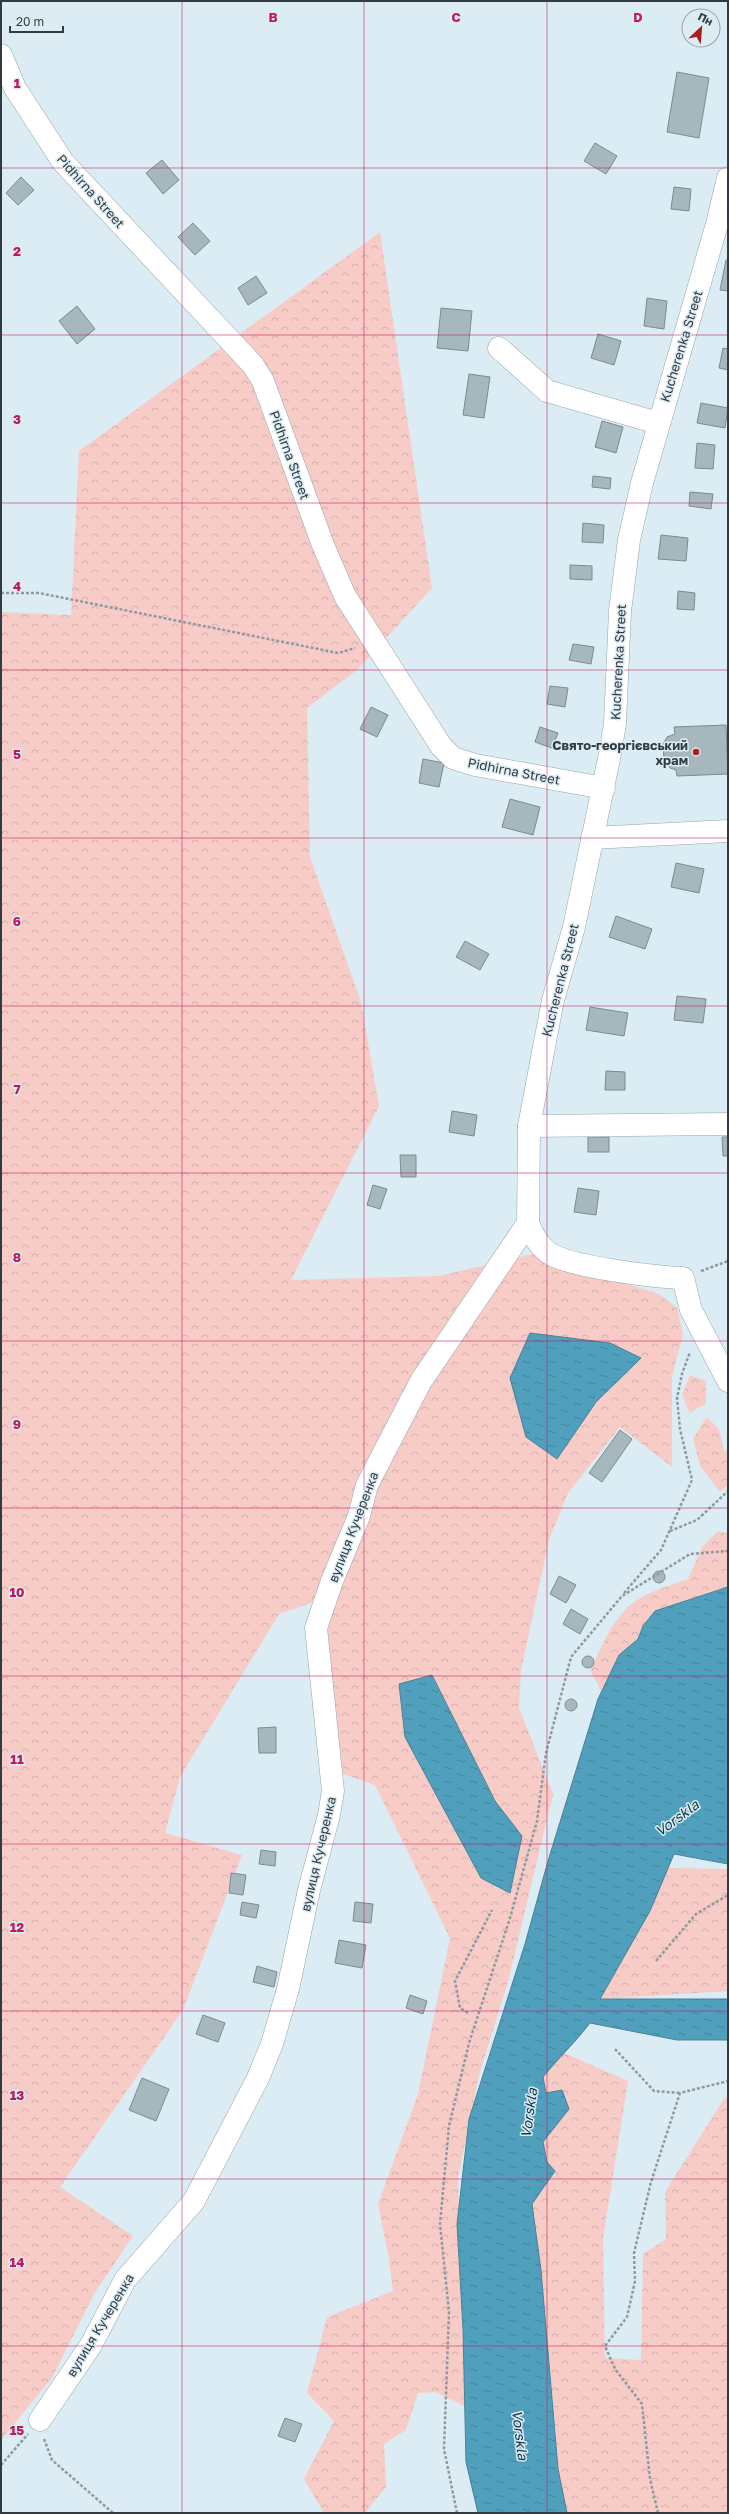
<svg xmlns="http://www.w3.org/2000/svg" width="729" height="2514" viewBox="0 0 729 2514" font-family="'Golos Text',sans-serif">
  <defs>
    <pattern id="forest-crowns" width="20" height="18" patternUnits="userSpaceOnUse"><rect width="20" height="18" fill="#f7ccc7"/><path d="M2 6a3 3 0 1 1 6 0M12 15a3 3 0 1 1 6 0" fill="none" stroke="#d4b0ac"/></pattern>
    <pattern id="water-ripples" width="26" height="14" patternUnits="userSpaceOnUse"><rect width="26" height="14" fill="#509fbd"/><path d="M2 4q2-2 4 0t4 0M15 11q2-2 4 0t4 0" fill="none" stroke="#43839b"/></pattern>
  </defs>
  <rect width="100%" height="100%" fill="#dbecf4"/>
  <g fill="url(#forest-crowns)">
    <polygon points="380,232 432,588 357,670 307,708 310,857 361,1002 379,1106 291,1280 439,1276 532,1254 659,1294 677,1308 683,1334 672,1377 672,1467 620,1427 568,1493 549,1540 521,1670 519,1708 553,1794 508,1982 479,2075 458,2178 465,2406 435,2392 418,2393 406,2430 384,2444 386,2487 365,2513 324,2513 304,2479 334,2421 307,2393 327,2317 393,2291 389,2259 378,2204 418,2094 450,1938 375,1785 343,1774 329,1661 317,1601 279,1614 180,1777 165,1833 242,1855 183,2010 60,2187 133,2236 94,2294 52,2378 1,2440 1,612 71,615 79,451"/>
    <polygon points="690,1375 706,1381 706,1403 690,1413 682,1395"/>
    <polygon points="707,1417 719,1429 724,1451 728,1451 728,1485 720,1492 700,1466 693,1438"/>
    <path d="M718 1531 728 1534V1587L655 1611 643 1626 638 1639 619 1655 601 1691 590 1670C601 1649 610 1624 628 1607 643 1593 669 1586 688 1579L702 1547Z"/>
    <polygon points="668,1868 728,1869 728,1991 600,1999"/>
    <polygon points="562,2052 628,2081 603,2239 605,2358 641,2360 643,2254 666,2239 665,2192 725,2097 728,2097 728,2513 567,2513 558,2469 541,2270 532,2204 555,2171 547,2162 543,2142 569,2109 546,2093 543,2077"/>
  </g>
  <g fill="url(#water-ripples)" stroke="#488197">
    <polygon points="530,1333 610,1343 641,1358 596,1402 557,1459 526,1437 510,1378"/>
    <path d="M728 1587V1864L674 1854 650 1911 600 1999H728V2040H677L590 2023C576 2042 558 2058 543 2077L546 2093 562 2090 569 2109 543 2142 547 2162 555 2171 532 2204 541 2270 558 2469 567 2513H478L466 2462 463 2329 457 2224 469 2119 525 1944 548 1861 598 1699 619 1655 638 1639 643 1626 655 1611Z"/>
    <polygon points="432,1675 495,1801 522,1836 510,1893 481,1878 405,1737 399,1684"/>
  </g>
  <g fill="#a7b7be" stroke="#7b8b92">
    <polygon points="677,72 709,78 699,138 667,132"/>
    <polygon points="595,143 617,156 606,174 584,161"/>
    <polygon points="162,160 179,180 163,194 146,173"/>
    <polygon points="21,177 34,190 18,205 6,193"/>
    <polygon points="674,187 691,189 689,211 671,209"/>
    <polygon points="193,223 210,241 195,255 178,237"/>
    <polygon points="726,260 728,260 728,291 720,290"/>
    <polygon points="256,276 267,293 248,305 238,288"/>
    <polygon points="647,298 667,301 664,329 644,326"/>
    <polygon points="77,306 95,329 77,344 59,321"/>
    <polygon points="441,308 472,311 468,351 437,348"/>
    <polygon points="598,334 621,341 614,365 591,358"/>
    <polygon points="723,348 728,349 728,370 719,368"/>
    <polygon points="469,374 490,377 484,418 463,415"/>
    <polygon points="701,403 728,408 725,428 697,423"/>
    <polygon points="602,421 623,427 616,453 595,447"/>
    <polygon points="697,443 715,445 713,469 695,468"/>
    <polygon points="593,476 611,478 610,489 592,487"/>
    <polygon points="690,492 713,494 711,509 689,506"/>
    <polygon points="583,523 604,525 603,543 582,542"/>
    <polygon points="661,535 688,538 686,561 658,559"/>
    <polygon points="570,565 592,566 592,580 570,579"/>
    <polygon points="678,591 695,593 694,610 677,609"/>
    <polygon points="573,644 594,647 591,664 569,660"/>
    <polygon points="550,686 568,688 565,707 547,704"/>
    <polygon points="371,707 388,715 377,737 360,729"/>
    <polygon points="726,725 728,774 677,776 676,770 670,768 664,760 663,744 667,737 675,734 674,727"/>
    <polygon points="540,727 558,733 552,748 535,742"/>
    <polygon points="423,759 444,763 439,787 419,783"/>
    <polygon points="510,799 540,807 533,835 502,827"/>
    <polygon points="676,863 704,869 699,893 671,887"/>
    <polygon points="616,916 652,929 645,949 609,937"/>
    <polygon points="465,941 489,954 480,970 456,957"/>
    <polygon points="677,996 706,999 703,1023 674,1020"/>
    <polygon points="590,1007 628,1013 624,1036 586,1030"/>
    <polygon points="606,1071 625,1072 625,1090 605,1090"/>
    <polygon points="452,1111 477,1115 474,1136 449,1132"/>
    <rect x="588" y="1137" width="21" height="15"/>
    <polygon points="722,1137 728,1137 728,1156 723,1156"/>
    <polygon points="400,1155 416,1155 416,1177 401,1177"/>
    <polygon points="373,1185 387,1189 380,1209 367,1205"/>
    <polygon points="578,1188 599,1191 596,1215 574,1212"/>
    <polygon points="620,1430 632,1439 602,1482 589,1473"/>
    <circle cx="659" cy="1577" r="6"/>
    <polygon points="559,1576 576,1585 566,1603 550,1594"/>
    <polygon points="571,1609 588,1619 580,1634 563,1624"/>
    <circle cx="588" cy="1662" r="6"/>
    <circle cx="571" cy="1705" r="6"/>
    <polygon points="276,1727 276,1753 259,1753 258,1728"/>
    <polygon points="261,1850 276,1852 275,1866 259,1864"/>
    <polygon points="231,1873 246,1875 243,1895 229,1893"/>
    <polygon points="242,1902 259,1905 256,1918 240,1915"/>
    <polygon points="355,1902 373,1904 371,1923 353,1921"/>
    <polygon points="339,1940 366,1945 362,1968 335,1963"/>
    <polygon points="257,1966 277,1972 274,1987 253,1982"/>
    <polygon points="410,1995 427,2001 423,2014 406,2008"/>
    <polygon points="203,2015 225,2023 218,2042 196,2034"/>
    <polygon points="142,2078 169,2089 156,2121 129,2110"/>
    <polygon points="285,2418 302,2424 295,2442 278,2436"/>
  </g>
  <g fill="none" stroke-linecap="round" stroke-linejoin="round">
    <g stroke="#95a5ac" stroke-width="23">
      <g id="minor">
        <polyline points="1,55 15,88 63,162 253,365 263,381 323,545 345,596 441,746 453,758 475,765 604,788"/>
        <polyline points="499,348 547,391 658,423"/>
        <polyline points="592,838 728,831"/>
        <polyline points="529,1126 728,1124"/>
        <path d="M528 1223C533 1235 538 1245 549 1253 569 1267 656 1277 683 1278L691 1310 728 1381"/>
        <polyline points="40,2420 91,2345 125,2280 194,2201 258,2078 272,2044 288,1989 309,1890 329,1815 333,1791 316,1628 332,1581 359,1516 367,1485 421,1381 528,1223 529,1126 553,1000 574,927 611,749 615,723 620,611 629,540 642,483 717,224 728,178"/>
      </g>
    </g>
    <g stroke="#8e9aa0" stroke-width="2.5" stroke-dasharray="3 2" stroke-linecap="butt">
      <polyline points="1,593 39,593 338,653 355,648"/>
      <polyline points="701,1271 728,1261"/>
      <polyline points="670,1531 697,1520 728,1491"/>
      <polyline points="624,1593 661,1550 692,1480 680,1429 677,1398 682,1374 690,1352"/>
      <polyline points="656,1961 696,1914 728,1895"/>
      <polyline points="468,2013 460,2008 455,1981 492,1910"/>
      <polyline points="615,2049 654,2091 680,2093"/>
      <polyline points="44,2439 52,2460 113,2513"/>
      <polyline points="1,2465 28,2434"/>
      <polyline points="457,2513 444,2449 449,2312 440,2224 449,2126 469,2043 510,1918 537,1821 546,1753 571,1657 622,1596 690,1554 728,1551"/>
      <polyline points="658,2513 650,2479 642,2404 615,2369 605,2346 627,2317 635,2281 634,2253 651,2182 680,2093 728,2081"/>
    </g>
    <use href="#minor" stroke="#fff" stroke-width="22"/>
  </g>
  <path fill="none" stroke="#c2185b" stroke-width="1" stroke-opacity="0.55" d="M182 1V2513M364 1V2513M547 1V2513M1 168H728M1 335H728M1 503H728M1 670H728M1 838H728M1 1006H728M1 1173H728M1 1341H728M1 1508H728M1 1676H728M1 1844H728M1 2011H728M1 2179H728M1 2346H728"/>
  <circle fill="#ae1c20" stroke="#dbecf4" stroke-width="1.5" cx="696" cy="752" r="4"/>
  <g text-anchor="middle" stroke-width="3" stroke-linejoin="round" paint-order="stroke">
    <g font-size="13" fill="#343b3e" stroke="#dbecf4">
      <text transform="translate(91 191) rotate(48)" y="5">Pidhirna Street</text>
      <text transform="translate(681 346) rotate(-73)" y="5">Kucherenka Street</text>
      <text transform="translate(290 455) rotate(70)" y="5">Pidhirna Street</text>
      <text transform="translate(618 662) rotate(-87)" y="5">Kucherenka Street</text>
      <text transform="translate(514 771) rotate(11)" y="5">Pidhirna Street</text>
      <text transform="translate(560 980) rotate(-76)" y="5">Kucherenka Street</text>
      <text transform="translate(353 1527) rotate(-69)" y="5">вулиця Кучеренка</text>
      <text transform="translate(318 1854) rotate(-77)" y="5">вулиця Кучеренка</text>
      <text transform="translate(100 2325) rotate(-59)" y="5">вулиця Кучеренка</text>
    </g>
    <g font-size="13" font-weight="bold" fill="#343b3e" stroke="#dbecf4" text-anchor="end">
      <text x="688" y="750">Свято-георгієвський<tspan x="688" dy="15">храм</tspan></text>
    </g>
    <g font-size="14" font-style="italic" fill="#113643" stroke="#dbecf4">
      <text transform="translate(677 1818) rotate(-37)" y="5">Vorskla</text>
      <text transform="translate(529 2113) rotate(-82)" y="5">Vorskla</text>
      <text transform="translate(520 2435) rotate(83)" y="5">Vorskla</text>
    </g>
  </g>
  <g font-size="13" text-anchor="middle" font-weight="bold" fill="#c2185b" stroke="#dbecf4" stroke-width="3" stroke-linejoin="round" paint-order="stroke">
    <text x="273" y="22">B</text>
    <text x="456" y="22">C</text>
    <text x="638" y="22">D</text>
    <text x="17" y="88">1</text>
    <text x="17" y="256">2</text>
    <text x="17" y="424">3</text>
    <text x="17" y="591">4</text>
    <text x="17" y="759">5</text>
    <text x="17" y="926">6</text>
    <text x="17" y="1094">7</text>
    <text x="17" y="1262">8</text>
    <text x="17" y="1429">9</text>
    <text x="17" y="1597">10</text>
    <text x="17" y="1764">11</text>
    <text x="17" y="1932">12</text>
    <text x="17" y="2100">13</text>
    <text x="17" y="2267">14</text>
    <text x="17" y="2435">15</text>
  </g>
  <rect width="729" height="2514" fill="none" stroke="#343b3e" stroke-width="4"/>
  <g transform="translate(701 28) rotate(26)"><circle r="19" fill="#dbecf4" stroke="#98a5ab"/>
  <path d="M0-3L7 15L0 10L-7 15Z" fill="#ae1c20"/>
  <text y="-6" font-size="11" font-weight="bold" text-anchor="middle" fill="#343b3e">Пн</text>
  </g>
  <path d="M10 26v6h53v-6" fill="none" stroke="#343b3e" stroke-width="2"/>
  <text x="16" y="26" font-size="12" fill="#343b3e" stroke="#dbecf4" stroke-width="3" paint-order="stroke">20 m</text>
</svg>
